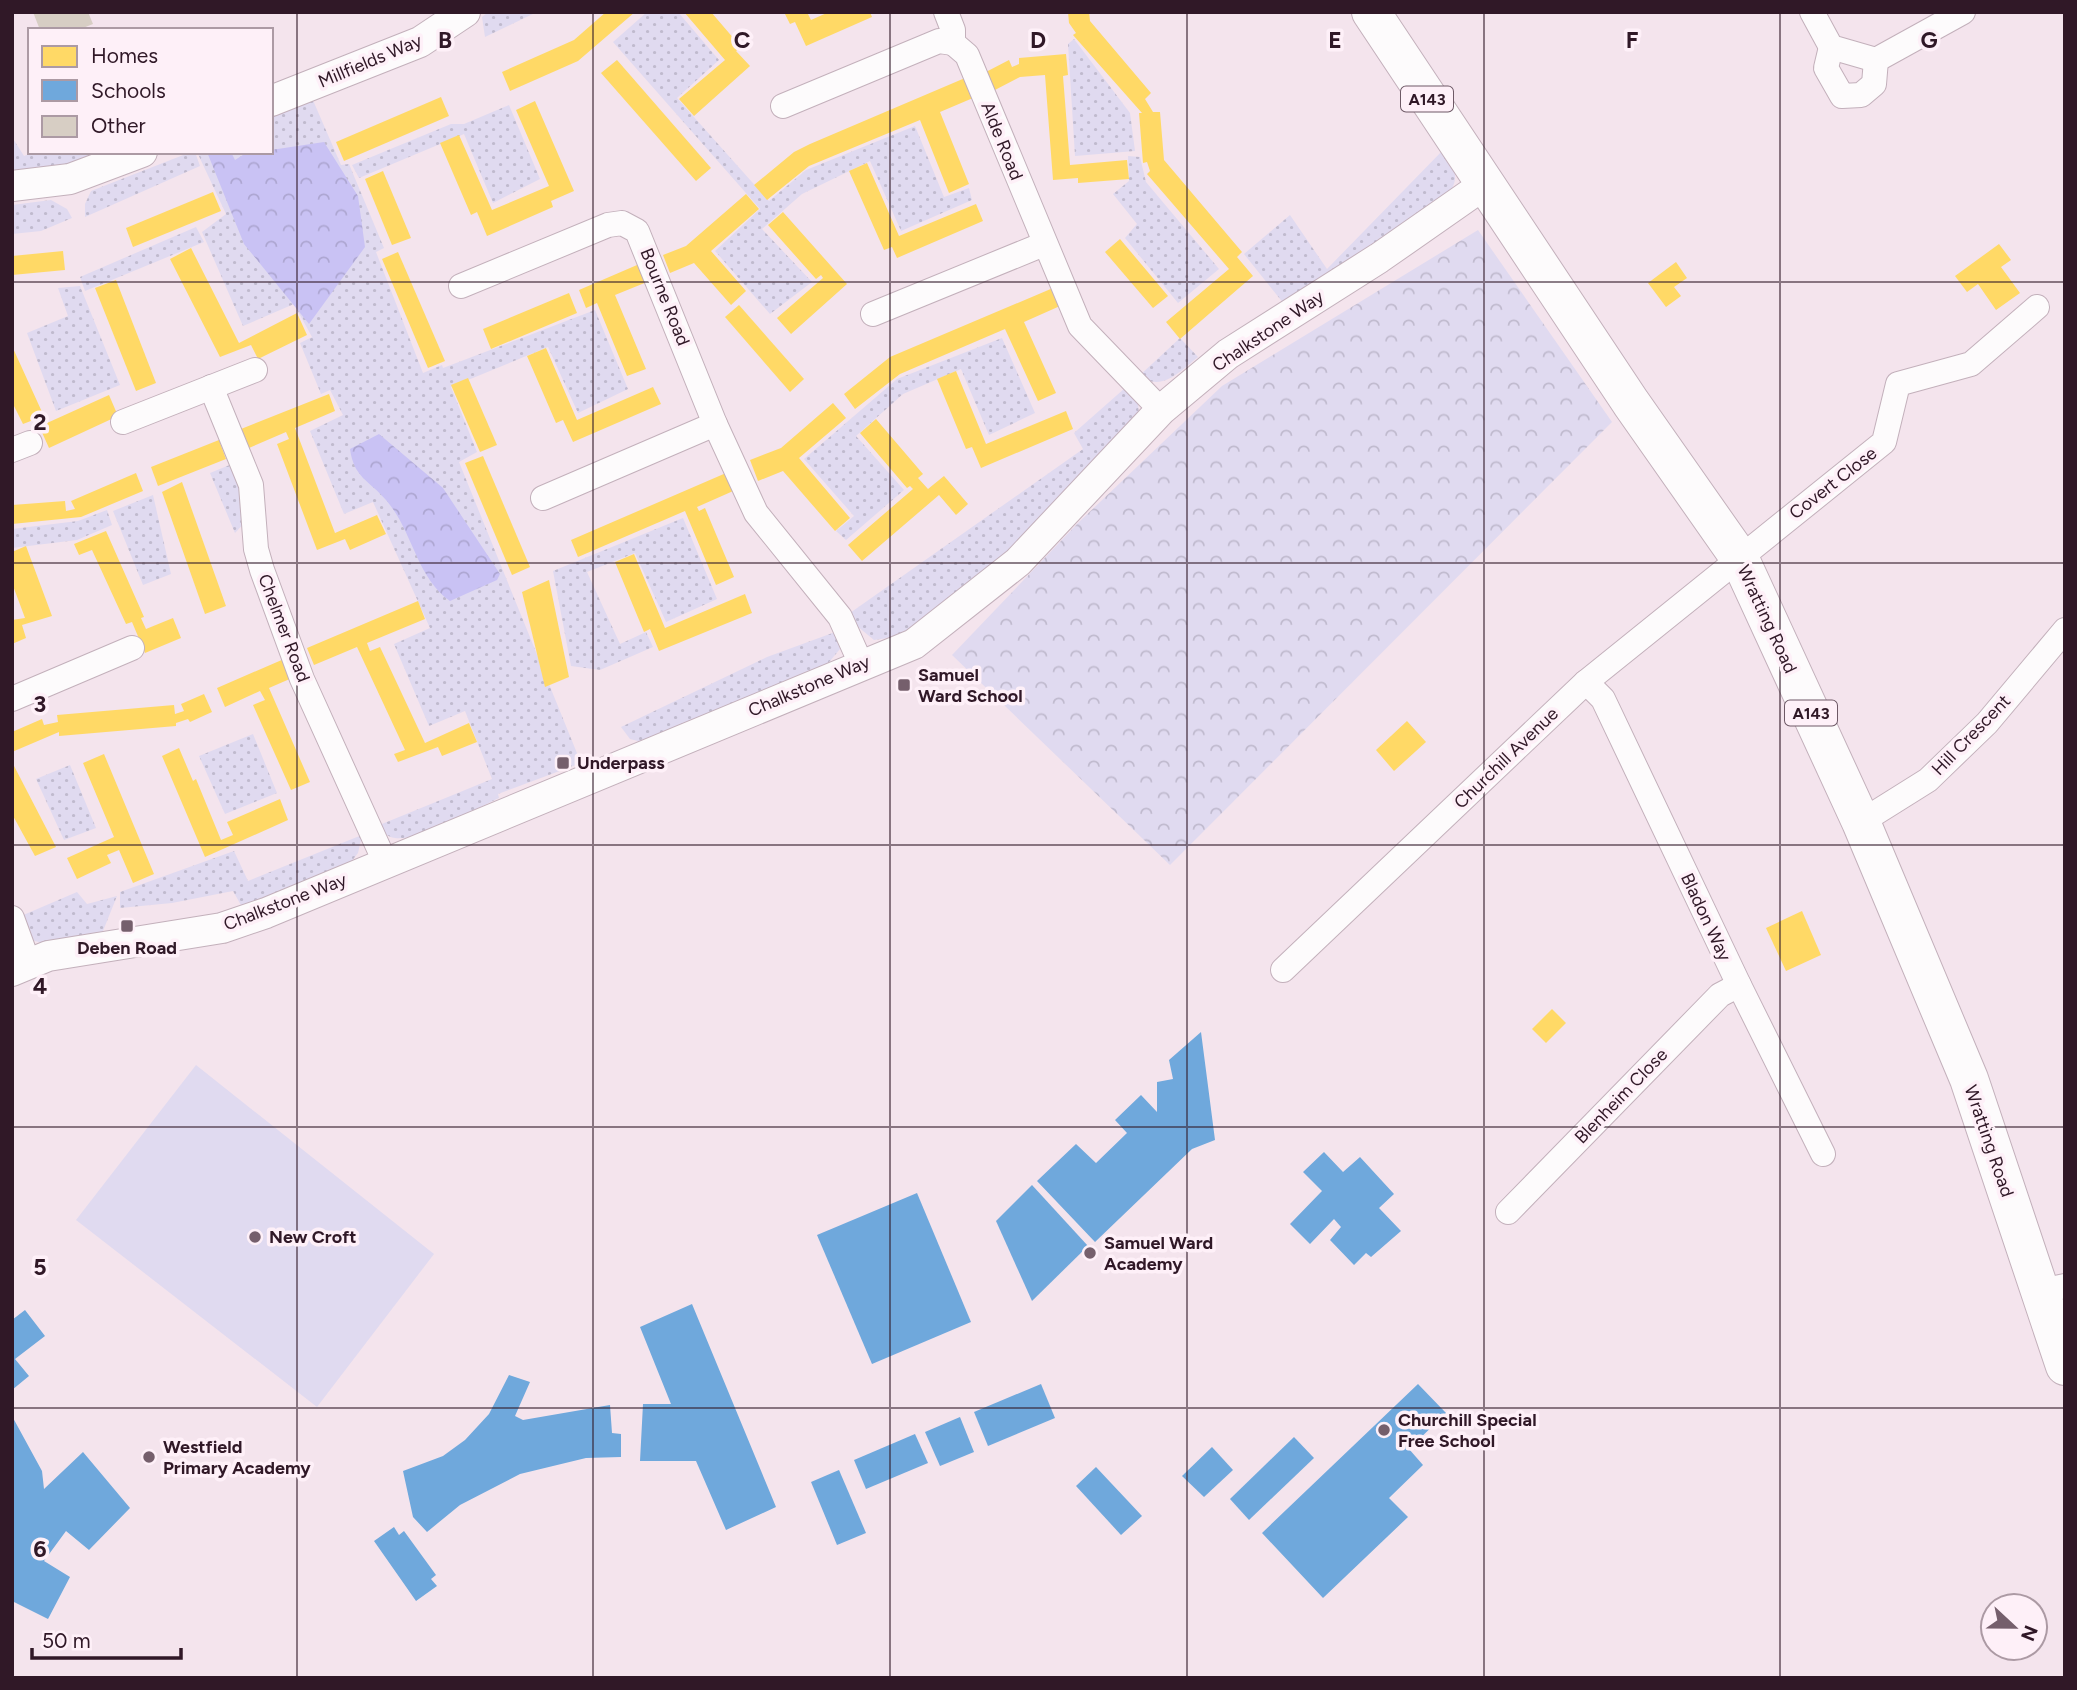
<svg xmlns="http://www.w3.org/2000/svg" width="2077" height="1690" viewBox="0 0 2077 1690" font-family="Figtree,sans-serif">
  <defs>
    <pattern id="grass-dots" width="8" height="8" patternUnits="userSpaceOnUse" patternTransform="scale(1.75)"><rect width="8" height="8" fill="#e0daf0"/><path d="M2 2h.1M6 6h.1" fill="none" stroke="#c0bace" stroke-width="1.8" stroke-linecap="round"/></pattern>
    <pattern id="forest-crowns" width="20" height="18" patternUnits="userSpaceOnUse" patternTransform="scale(1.75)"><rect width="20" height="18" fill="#c9c2f4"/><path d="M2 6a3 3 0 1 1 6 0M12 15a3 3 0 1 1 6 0" fill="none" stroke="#ada6d1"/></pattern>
    <pattern id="park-crowns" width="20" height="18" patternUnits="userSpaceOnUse" patternTransform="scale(1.75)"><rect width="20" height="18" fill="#e0daf0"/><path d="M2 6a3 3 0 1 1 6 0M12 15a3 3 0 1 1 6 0" fill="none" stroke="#c0bace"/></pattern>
  </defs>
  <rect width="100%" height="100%" fill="#f4e4ed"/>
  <g fill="url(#grass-dots)">
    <polygon points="488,12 537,12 485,37 482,17"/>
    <polygon points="647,12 678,12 719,60 677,98 769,201 806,170 915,126 944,197 969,188 972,200 901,231 870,161 802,194 762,229 812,282 770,314 715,251 760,209 613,42"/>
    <polygon points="1074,39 1130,113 1135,151 1075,156 1068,44"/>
    <path d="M312 98 341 165 349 164 384 248 376 252 423 373 442 365 443 368 595 310 628 389 578 413 548 347 451 387 477 452 459 462 581 763 498 794 499 798C477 808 417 842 395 838 387 837 383 832 377 826L492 779 465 711 429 726 394 644 430 628 373 502 344 514 310 431 343 415 330 390 321 394 300 343 312 337 294 304 243 326 202 232 226 214 197 152H271V115Z"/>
    <polygon points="509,105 540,179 493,203 464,134 359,178 352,165 451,124 464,124"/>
    <polygon points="12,137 24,156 34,152 120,152 12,179"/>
    <path d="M1445 148C1455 172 1462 178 1444 200L1284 304 1244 254 1290 215 1327 269Z"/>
    <polygon points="191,152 195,152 200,166 85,217 85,204 91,191"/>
    <polygon points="1128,156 1140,157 1146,182 1219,269 1178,303 1125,238 1137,224 1113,194 1129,181"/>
    <polygon points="51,200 67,209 72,218 41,231 12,234 12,205"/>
    <polygon points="196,227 204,242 85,291 80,277"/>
    <polygon points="80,286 120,385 56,411 27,333 68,316 58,288"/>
    <polygon points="1002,338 1035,413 989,435 961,369 903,394 856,436 904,490 846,540 836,531 854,516 804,459 897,379"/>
    <path d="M1180 338 1198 357C1179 372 1163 392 1139 376Z"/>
    <path d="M1125 388 1138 404 1139 414C1108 447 1078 479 1047 512 1002 560 943 633 874 640L857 626 850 613 1083 449 1074 433Z"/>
    <polygon points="232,464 248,519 235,533 210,473"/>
    <polygon points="153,495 171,574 143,585 113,511"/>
    <polygon points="107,510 112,525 77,540 12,548 12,529 78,521"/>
    <polygon points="683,518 717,599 666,622 635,553 587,572 620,644 646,632 653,647 600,670 571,666 553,571"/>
    <polygon points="838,631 840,649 825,667 642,742 630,739 621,727 767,657"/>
    <polygon points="253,734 277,793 225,814 199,756"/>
    <polygon points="70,765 96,828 64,840 36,779"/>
    <polygon points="362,835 358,853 351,862 242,907 233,891 172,903 120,908 120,892 234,851 248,881"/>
    <path d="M77 892 87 904 117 896 101 936C74 941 48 952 24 935L21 916Z"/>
  </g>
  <g fill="url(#forest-crowns)">
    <polygon points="324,142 358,196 365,247 309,324 244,244 207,152 231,152 235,160 246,153 271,152 271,150"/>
    <path d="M379 434 443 488 500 574 497 580 450 601C416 577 413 531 386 500 369 480 354 478 350 449Z"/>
  </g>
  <polygon fill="url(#park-crowns)" points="1478,230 1612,422 1170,865 952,655 1079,522 1222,386"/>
  <polygon fill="#e0daf0" points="196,1065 434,1254 317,1407 76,1220"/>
  <g fill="#ffd966">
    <polygon points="606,12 635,12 578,61 510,91 502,72 574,40"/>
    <polygon points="684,12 711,12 741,47 736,51 750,66 694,116 679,99 725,60"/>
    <polygon points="784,12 807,12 811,20 829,12 870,12 872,17 806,46 795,22 790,24"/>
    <polygon points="1068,12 1089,12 1090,21 1151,93 1145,99 1153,112 1160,112 1164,160 1242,252 1237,257 1253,276 1180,339 1166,322 1229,269 1147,174 1150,171 1147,162 1143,163 1139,113 1142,113 1073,35 1076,33 1069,23"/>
    <polygon points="1066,54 1068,75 1063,76 1070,165 1127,160 1129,179 1078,183 1078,178 1053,180 1045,75 1020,77 993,91 984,73 1009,60 1012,67 1019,64 1019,58"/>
    <polygon points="617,60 711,168 696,181 601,73"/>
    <polygon points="965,78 973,98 940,112 969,184 949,193 920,120 809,166 767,200 754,185 794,152 810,144"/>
    <polygon points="441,97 449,116 344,161 336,142"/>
    <polygon points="535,101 574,191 551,201 553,207 487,236 477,212 471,215 440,143 459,135 492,210 549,186 516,110"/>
    <polygon points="867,163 899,236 976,204 983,221 897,258 892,247 884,250 849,171"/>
    <polygon points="383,171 411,238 392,245 365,179"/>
    <polygon points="213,192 221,211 133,247 126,228"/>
    <polygon points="746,194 759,209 711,251 746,291 731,305 694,263 670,273 663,255 686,246"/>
    <polygon points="783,212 847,284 791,334 777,318 823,278 821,275 816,279 768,225"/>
    <polygon points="1120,239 1168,296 1153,308 1105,252"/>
    <polygon points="1999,244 2011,260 2001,267 2020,293 1996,310 1978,284 1967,292 1955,276"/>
    <polygon points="191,248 239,343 297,313 307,335 258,359 251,345 220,357 170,259"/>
    <polygon points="63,251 65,270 12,275 12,256"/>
    <polygon points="398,252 445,361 428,368 382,259"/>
    <polygon points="644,262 652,280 615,295 646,369 627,376 597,303 586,308 579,290"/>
    <polygon points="1676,262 1687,278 1674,287 1681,296 1666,307 1648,283"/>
    <polygon points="116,280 156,383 136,391 95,288"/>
    <polygon points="1053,288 1060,306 1024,322 1056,393 1038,401 1005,329 900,374 855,409 844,394 890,357"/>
    <polygon points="569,293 577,313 491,349 483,329"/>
    <polygon points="739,305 804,379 790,392 725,317"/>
    <polygon points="12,346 47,423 109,395 118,416 49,448 36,419 23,424 12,402"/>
    <polygon points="546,348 577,420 653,387 661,404 573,442 563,420 556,423 527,356"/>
    <polygon points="956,371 986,444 1066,411 1073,429 981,468 972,447 966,449 937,379"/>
    <polygon points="468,378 497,445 480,452 451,385"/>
    <polygon points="329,394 335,411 295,428 335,533 377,515 386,534 350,550 345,539 317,550 277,444 289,439 286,432 249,448 241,429"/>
    <polygon points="833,403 846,418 799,458 850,518 835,531 783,471 758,481 750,460 781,448"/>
    <polygon points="876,419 923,474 918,478 928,489 944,476 968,504 956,515 939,495 862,561 848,545 913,489 910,486 907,488 860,433"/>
    <polygon points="219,440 226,459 158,486 151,467"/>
    <polygon points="483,456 530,567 512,575 465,463"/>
    <polygon points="733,470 740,488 697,507 699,511 705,508 734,577 716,585 685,511 578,557 571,540"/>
    <polygon points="136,473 143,491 81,517 12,524 12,505 65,501 66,511 75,509 71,501"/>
    <polygon points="182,482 226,606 205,614 162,492"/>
    <polygon points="106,531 144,617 141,618 146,629 173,618 181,638 145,653 132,622 126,624 92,550 79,555 74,544"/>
    <polygon points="26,546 52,616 22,625 26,638 12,644 12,620 25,618 12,583 12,552"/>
    <polygon points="634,554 665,628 745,594 752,613 659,651 650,629 644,632 615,562"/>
    <polygon points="549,580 569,677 545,687 522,592"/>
    <polygon points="418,601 425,619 367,643 370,651 380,647 425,743 469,723 477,742 442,756 438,747 398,762 394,754 405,750 357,647 314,665 307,648"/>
    <polygon points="284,659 292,678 269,688 310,782 291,790 253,705 265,700 260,691 225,707 217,688"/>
    <polygon points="204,694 212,712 190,722 188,719 176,723 176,726 59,736 59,732 12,752 12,732 42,719 44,725 58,722 57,715 174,705 175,714 184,711 181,704"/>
    <polygon points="1407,721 1426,742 1394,771 1376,750"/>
    <polygon points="179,748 193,781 196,779 221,840 233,835 227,822 280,799 288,820 205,857 162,756"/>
    <polygon points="104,754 154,874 133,883 119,850 107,855 111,863 77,879 67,858 114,837 83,763"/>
    <polygon points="12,762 56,847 35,856 12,814"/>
    <polygon points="1802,911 1821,955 1786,971 1766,928"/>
    <polygon points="1552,1009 1566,1023 1546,1043 1532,1029"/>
  </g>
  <g fill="#6fa8dc">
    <polygon points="1201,1032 1215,1140 1192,1149 1095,1242 1037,1181 1076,1144 1096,1163 1127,1133 1115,1120 1141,1095 1157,1112 1157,1082 1173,1079 1169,1060"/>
    <polygon points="1324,1152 1343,1172 1360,1157 1394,1194 1379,1208 1401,1231 1371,1257 1366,1253 1354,1265 1330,1240 1341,1227 1334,1219 1310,1244 1290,1224 1322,1191 1303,1172"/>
    <polygon points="1032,1185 1088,1246 1032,1301 996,1221"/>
    <polygon points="917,1193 971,1322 872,1364 817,1235"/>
    <polygon points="692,1304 776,1507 726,1530 696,1461 640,1461 643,1404 671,1404 640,1327"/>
    <polygon points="25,1310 45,1336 15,1359 29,1376 12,1390 12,1320"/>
    <polygon points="509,1375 530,1382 515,1416 523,1420 610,1405 612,1433 621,1434 621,1457 586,1458 520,1474 460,1505 427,1532 413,1517 403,1471 443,1456 465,1440 489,1414"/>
    <polygon points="1041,1384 1055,1418 988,1446 974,1412"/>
    <polygon points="1418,1384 1446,1413 1409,1449 1423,1465 1389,1498 1408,1517 1323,1598 1262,1533"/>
    <polygon points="12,1416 42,1471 44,1489 83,1452 130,1508 89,1550 66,1531 44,1561 70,1577 48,1619 12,1601"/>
    <polygon points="960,1417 974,1452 940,1466 925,1432"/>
    <polygon points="915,1434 928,1463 866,1489 854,1460"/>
    <polygon points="1294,1437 1314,1458 1249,1520 1230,1499"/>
    <polygon points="1212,1447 1233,1470 1204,1497 1182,1476"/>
    <polygon points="1096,1467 1142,1516 1121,1535 1076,1486"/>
    <polygon points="839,1470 866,1533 837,1545 811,1482"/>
    <polygon points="394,1527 399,1535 404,1531 436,1575 431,1579 437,1586 416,1601 374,1541"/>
  </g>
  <polygon fill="#d7cec4" points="33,12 88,12 93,24 78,30 40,30"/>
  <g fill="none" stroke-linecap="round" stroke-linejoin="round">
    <g stroke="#c3b0bb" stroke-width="26">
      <g id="minor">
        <polyline points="946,12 953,30 953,43 967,55 1080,326 1161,410"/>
        <polyline points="1812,12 1831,47 1876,60 1963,12"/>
        <polyline points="1831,47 1826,68 1842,96 1861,95 1874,84 1876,60"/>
        <polyline points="783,106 939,41 953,43"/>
        <polyline points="461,286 608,225 622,223 637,231 715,424 756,513 840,617 861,664"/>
        <polyline points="873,314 1044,244"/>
        <polyline points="211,387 251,485 256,549 262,570 302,679 385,862"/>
        <polyline points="123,422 255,370"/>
        <polyline points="12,450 30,443"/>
        <polyline points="543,498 715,424"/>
        <polyline points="1586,682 1603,699 1739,985 1823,1154"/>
        <polyline points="12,699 132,648"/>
        <polyline points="1861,822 1928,780 1987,723 2065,630"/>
        <polyline points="12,918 28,962"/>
        <polyline points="1283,970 1586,682 1884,442 1898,384 1971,364 2037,307"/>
        <polyline points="1508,1212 1720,995 1739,985"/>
        <polyline points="2041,1291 2065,1286"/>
      </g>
    </g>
    <g stroke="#c3b0bb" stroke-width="32">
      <g id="tertiary">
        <polyline points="271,101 420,42 465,12"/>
        <polyline points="12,186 70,179 142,152"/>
        <polyline points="12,971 48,956 222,928 266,913 914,644 1018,562 1161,410 1228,354 1379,258 1485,184"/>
      </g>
    </g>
    <g stroke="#c3b0bb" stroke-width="40">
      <polyline id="primary" points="1371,12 1631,403 1739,557 1861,822 1969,1079 2065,1366"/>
    </g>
    <use href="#minor" stroke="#fdfbfc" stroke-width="24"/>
    <use href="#tertiary" stroke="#fdfbfc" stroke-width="30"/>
    <use href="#primary" stroke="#fdfbfc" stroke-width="38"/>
  </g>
  <path fill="none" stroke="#301827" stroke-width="2" stroke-opacity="0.55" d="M297 12V1678M593 12V1678M890 12V1678M1187 12V1678M1484 12V1678M1780 12V1678M12 282H2065M12 563H2065M12 845H2065M12 1127H2065M12 1408H2065"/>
  <g fill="#755f6c" stroke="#fef0f8" stroke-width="2.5">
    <rect x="897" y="678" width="14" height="14" rx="3.5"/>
    <rect x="556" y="756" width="14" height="14" rx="3.5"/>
    <rect x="120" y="919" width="14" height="14" rx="3.5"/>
    <circle cx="255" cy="1237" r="7"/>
    <circle cx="1090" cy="1253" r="7"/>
    <circle cx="1384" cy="1430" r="7"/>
    <circle cx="149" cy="1457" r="7"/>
  </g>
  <g text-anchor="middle" stroke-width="7" stroke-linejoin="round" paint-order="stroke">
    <g fill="#fef0f8" stroke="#6e5966" stroke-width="2">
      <rect x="1401" y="86.5" width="52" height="25" rx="5"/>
      <rect x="1785" y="700.5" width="52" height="25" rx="5"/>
    </g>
    <g font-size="16" font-weight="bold" fill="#301827">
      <text x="1427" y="105">A143</text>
      <text x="1811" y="719">A143</text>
    </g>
    <g font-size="18" fill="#301827" stroke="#fef0f8">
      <text transform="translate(370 61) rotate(-23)" y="6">Millfields Way</text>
      <text transform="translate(1002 141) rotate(68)" y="6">Alde Road</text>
      <text transform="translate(665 297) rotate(68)" y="6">Bourne Road</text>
      <text transform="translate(1268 331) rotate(-34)" y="6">Chalkstone Way</text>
      <text transform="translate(1833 483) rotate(-38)" y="6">Covert Close</text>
      <text transform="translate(1767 619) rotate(65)" y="6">Wratting Road</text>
      <text transform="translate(284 628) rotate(69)" y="6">Chelmer Road</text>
      <text transform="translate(809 686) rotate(-23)" y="6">Chalkstone Way</text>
      <text transform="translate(1971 735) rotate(-46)" y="6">Hill Crescent</text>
      <text transform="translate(1506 758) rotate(-44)" y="6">Churchill Avenue</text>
      <text transform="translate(285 902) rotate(-21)" y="6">Chalkstone Way</text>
      <text transform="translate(1706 917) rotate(65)" y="6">Bladon Way</text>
      <text transform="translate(1621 1096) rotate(-46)" y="6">Blenheim Close</text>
      <text transform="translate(1989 1141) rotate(71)" y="6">Wratting Road</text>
    </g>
    <g font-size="18" font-weight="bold" fill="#301827" stroke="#fef0f8" text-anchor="start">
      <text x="918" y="681">Samuel<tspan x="918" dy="21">Ward School</tspan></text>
      <text x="577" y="769">Underpass</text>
      <text x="127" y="954" text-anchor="middle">Deben Road</text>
      <text x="269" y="1243">New Croft</text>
      <text x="1104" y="1249">Samuel Ward<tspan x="1104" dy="21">Academy</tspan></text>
      <text x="1398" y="1426">Churchill Special<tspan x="1398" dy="21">Free School</tspan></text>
      <text x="163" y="1453">Westfield<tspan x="163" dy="21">Primary Academy</tspan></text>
    </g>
  </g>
  <g font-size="23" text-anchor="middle" font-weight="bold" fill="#301827" stroke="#fef0f8" stroke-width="7" stroke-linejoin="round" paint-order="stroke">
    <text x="445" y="48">B</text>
    <text x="742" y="48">C</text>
    <text x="1038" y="48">D</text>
    <text x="1335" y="48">E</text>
    <text x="1632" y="48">F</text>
    <text x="1929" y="48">G</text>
    <text x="40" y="430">2</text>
    <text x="40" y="712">3</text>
    <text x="40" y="994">4</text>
    <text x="40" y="1275">5</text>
    <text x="40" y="1557">6</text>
  </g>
  <rect width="2077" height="1690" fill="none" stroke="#301827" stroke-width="28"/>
  <rect x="28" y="28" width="245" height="126" fill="#fef0f8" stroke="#ac9aa4" stroke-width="2"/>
  <rect x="42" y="46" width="35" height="21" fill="#ffd966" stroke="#ac9aa4" stroke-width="2"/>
  <text x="91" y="63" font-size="21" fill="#301827">Homes</text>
  <rect x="42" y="80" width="35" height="21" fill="#6fa8dc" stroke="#ac9aa4" stroke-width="2"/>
  <text x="91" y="98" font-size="21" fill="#301827">Schools</text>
  <rect x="42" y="116" width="35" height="21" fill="#d7cec4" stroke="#ac9aa4" stroke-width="2"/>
  <text x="91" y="133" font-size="21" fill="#301827">Other</text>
  <g transform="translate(2014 1627) rotate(112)"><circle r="33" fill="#fef0f8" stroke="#ac9aa4" stroke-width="2"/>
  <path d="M0-5L12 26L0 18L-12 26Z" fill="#755f6c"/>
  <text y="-10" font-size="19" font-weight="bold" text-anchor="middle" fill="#301827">N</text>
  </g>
  <path d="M32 1648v10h149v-10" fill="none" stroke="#301827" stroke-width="3.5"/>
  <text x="42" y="1648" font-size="21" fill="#301827" stroke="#fef0f8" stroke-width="5" paint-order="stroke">50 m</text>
</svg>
